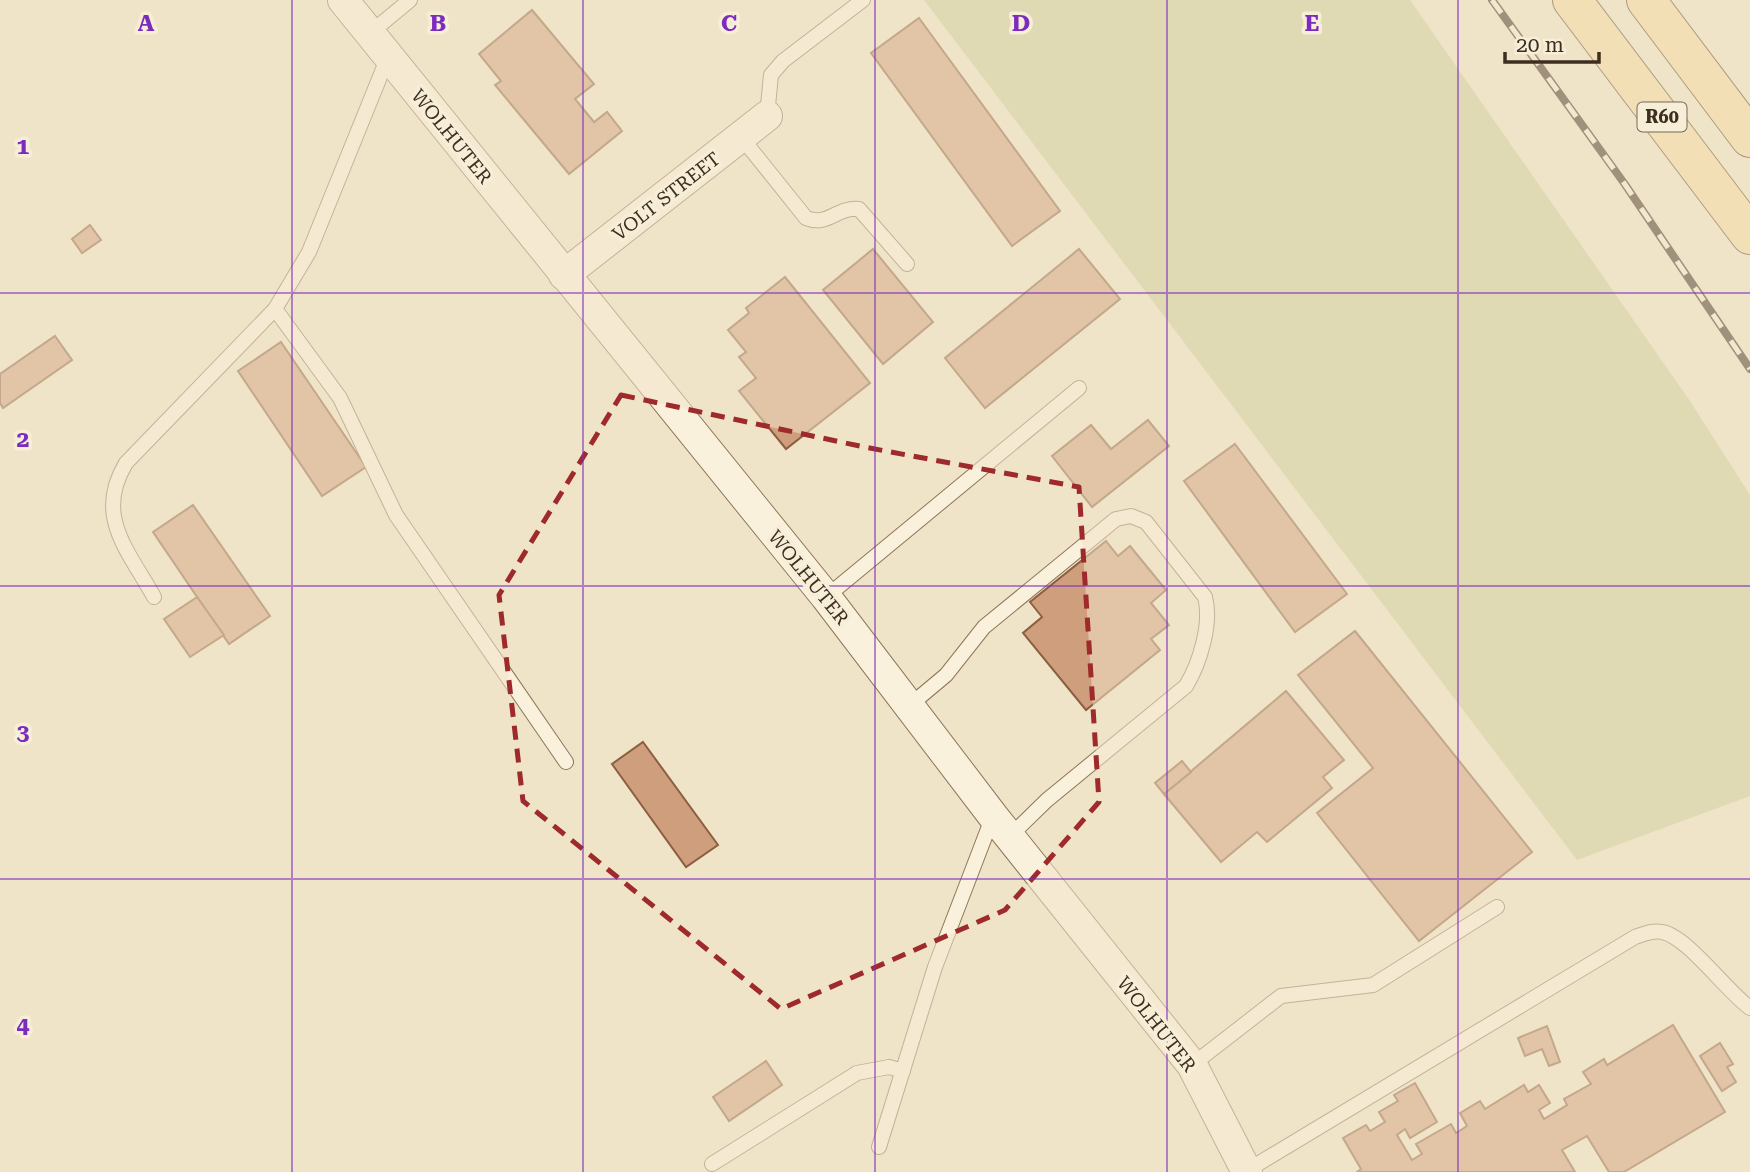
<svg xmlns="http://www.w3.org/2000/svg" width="1750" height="1172" viewBox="0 0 1750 1172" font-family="'Roboto Serif',serif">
  <rect width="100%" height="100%" fill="#f0e4c8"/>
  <polygon fill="#c9cf9b" points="924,0 1410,0 1690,401 1750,495 1750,796 1577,860"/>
  <g fill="#cf9f7d" stroke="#8d5f41" stroke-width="2">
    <polygon points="532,10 594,84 575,99 594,122 607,112 622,131 569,174 495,85 501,81 479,54"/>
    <polygon points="919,18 1060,211 1012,246 871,53"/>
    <polygon points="90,225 101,240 82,253 72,239"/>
    <polygon points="873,249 933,322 883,364 823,290"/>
    <polygon points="1079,249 1120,299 985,408 945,358"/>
    <polygon points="785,277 870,383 786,449 739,391 756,378 739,357 746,352 728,330 749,313 746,308"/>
    <polygon points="55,336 72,360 3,408 0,403 0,374"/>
    <polygon points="281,342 366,467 322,496 238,371"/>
    <polygon points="1148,420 1169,446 1092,507 1052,456 1091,425 1111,449"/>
    <polygon points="1235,444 1347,594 1295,632 1184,481"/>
    <polygon points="193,505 270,616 229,644 153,532"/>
    <polygon points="1106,541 1118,556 1130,546 1166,590 1151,603 1169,625 1151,639 1160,650 1086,710 1023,633 1042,617 1030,602"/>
    <polygon points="197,597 224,635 190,657 164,619"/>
    <polygon points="1355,631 1532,852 1419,941 1317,813 1373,768 1298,675"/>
    <polygon points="1286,691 1344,760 1323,777 1332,788 1267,842 1257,832 1221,862 1164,794"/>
    <polygon points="643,742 718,845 686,867 612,764"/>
    <polygon points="1182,761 1191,772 1164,794 1155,783"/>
    <polygon points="1673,1025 1725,1112 1624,1172 1609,1172 1587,1136 1562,1150 1575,1172 1357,1172 1361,1169 1343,1138 1366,1125 1370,1131 1385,1122 1379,1112 1398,1101 1394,1095 1415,1083 1437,1122 1410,1138 1405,1129 1397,1135 1412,1160 1422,1154 1416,1144 1451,1124 1456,1133 1467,1126 1460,1113 1480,1101 1485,1109 1524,1085 1528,1092 1539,1085 1550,1103 1539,1110 1544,1119 1567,1105 1564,1099 1591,1084 1583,1072 1604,1059 1607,1065"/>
    <polygon points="1547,1026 1560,1062 1549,1066 1542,1049 1525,1056 1518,1038"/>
    <polygon points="1720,1043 1733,1064 1727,1067 1736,1082 1722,1091 1700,1056"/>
    <polygon points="766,1061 782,1085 729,1121 713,1097"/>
  </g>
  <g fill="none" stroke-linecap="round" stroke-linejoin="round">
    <g stroke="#8d765c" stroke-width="16">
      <g id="lane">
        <polyline points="369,34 410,0"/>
        <polyline points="767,116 771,75 783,61 863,0"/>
        <path d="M741 137 806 218C828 227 836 207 859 209L907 264"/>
        <polyline points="275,309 340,398 396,515 566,762"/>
        <path d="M154 597C128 550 94 516 126 463L275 309 309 252 388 57"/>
        <polyline points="826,597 1079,388"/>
        <path d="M909 706 946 675 984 627 1116 519 1131 516 1146 522 1205 597C1212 623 1200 663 1186 686L1047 800 1009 837"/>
        <polyline points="1192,1065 1281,996 1373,985 1497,907"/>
        <polyline points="879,1147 935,967 993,816"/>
        <polyline points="712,1164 857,1073 889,1067 903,1071"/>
        <path d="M1246 1171 1635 937C1644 934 1653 930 1662 932 1687 936 1727 992 1750 1008"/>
      </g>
    </g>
    <g stroke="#8d765c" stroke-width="32">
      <g id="street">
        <polyline points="343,0 826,597 993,816 1192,1065 1247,1172"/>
        <polyline points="564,275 767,116"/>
      </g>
    </g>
    <g stroke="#5b4430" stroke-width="40">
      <g id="primary">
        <polyline points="1572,0 1750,235"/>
        <polyline points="1646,0 1750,138"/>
      </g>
    </g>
    <use href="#lane" stroke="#faf1dc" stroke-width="14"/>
    <use href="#street" stroke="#faf1dc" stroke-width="30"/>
    <use href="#primary" stroke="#f3d9a0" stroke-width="38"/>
    <g stroke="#3d2e20" stroke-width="8">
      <polyline id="rail" points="1492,0 1624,183 1750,369"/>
    </g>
    <use href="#rail" stroke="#f7eed8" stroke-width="5" stroke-dasharray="16" stroke-linecap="butt"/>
  </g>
  <path d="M0 0H1750V1172H0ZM621 395 864 447 1079 487 1099 802 1005 910 781 1009 523 801 499 595Z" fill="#f0e4c8" fill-opacity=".55" fill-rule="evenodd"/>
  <path fill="none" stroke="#9e2a2b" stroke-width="5" stroke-dasharray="14 9" stroke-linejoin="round" d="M621 395 864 447 1079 487 1099 802 1005 910 781 1009 523 801 499 595Z"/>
  <path fill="none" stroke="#7b2cbf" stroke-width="2" stroke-opacity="0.55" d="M292 0V1172M583 0V1172M875 0V1172M1167 0V1172M1458 0V1172M0 293H1750M0 586H1750M0 879H1750"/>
  <g text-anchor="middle" stroke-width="7" stroke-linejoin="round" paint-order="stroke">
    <rect fill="#f7eed8" stroke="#756857" stroke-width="2" x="1637.5" y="102.5" width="49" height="29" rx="5"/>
    <g font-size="18" font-weight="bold" fill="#3d2e20">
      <text x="1662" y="123">R60</text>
    </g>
    <g font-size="19" fill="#3d2e20" stroke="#f7eed8">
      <text transform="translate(452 136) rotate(51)" y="7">WOLHUTER</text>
      <text transform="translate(666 196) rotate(-38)" y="7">VOLT STREET</text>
      <text transform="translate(809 577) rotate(51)" y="7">WOLHUTER</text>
      <text transform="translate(1157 1024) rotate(52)" y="7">WOLHUTER</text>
    </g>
  </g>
  <g font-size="23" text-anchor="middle" font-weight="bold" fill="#7b2cbf" stroke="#f7eed8" stroke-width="7" stroke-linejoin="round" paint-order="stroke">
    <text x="146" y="31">A</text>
    <text x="438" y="31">B</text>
    <text x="729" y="31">C</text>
    <text x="1021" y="31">D</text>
    <text x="1312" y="31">E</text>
    <text x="23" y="154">1</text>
    <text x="23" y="447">2</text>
    <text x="23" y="740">3</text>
    <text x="23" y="1033">4</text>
  </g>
  <path d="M1505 52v10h94v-10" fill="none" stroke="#3d2e20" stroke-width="3.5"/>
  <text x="1516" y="52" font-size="21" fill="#3d2e20" stroke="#f7eed8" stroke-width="5" paint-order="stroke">20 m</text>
</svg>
